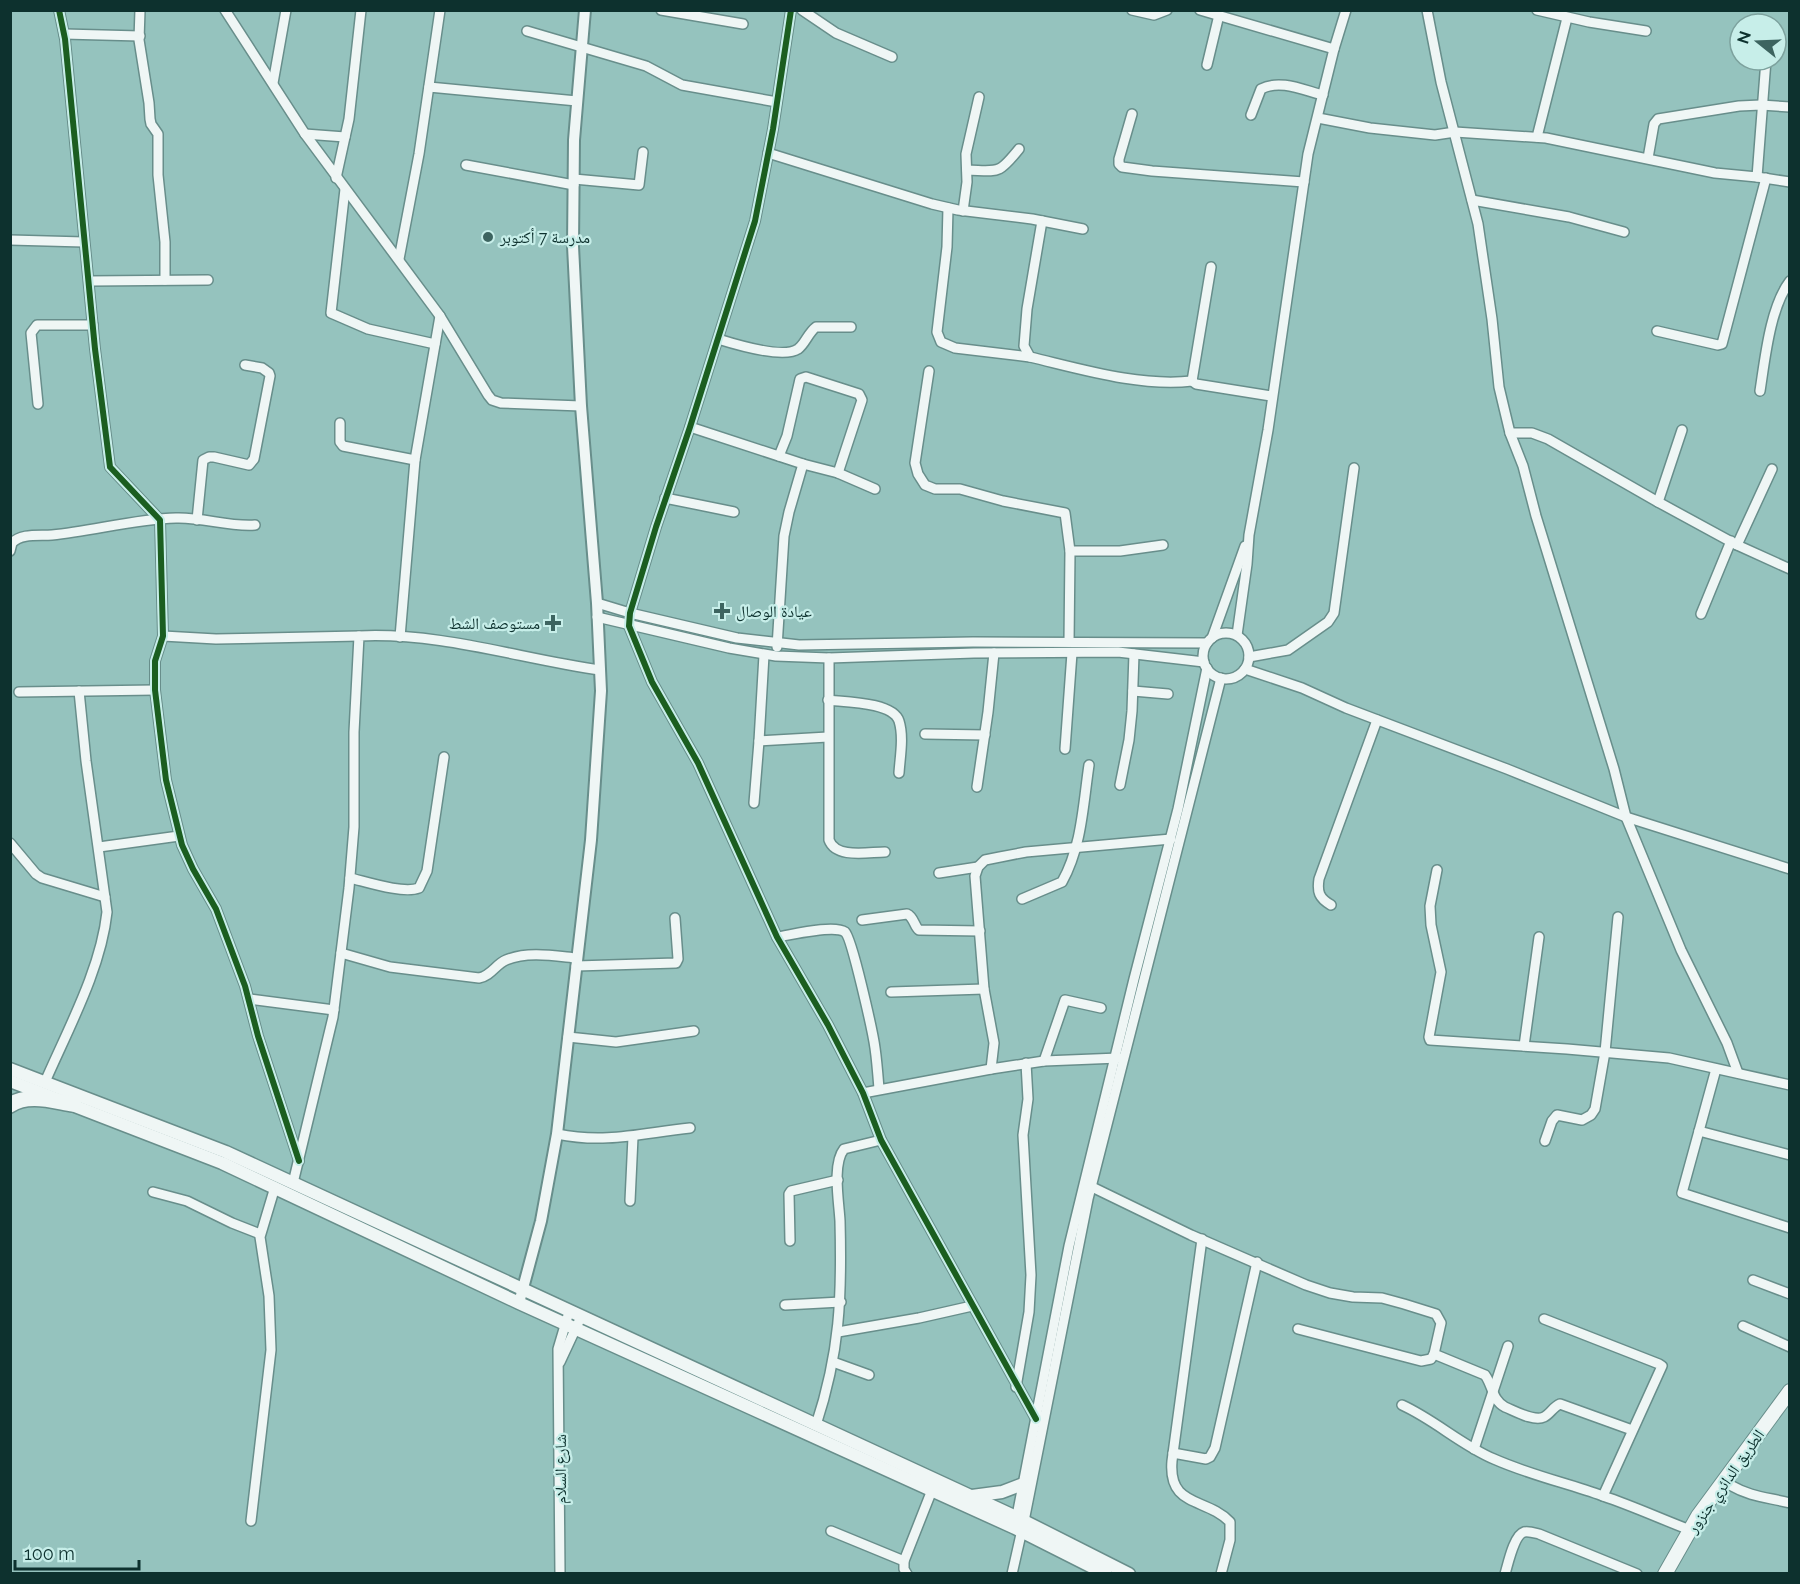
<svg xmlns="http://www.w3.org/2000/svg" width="1800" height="1584" viewBox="0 0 1800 1584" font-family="Raleway,'Noto Naskh Arabic',sans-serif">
  <rect width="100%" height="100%" fill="#95c3be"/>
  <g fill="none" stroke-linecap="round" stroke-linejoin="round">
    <g stroke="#688e8b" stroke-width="12">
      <g id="minor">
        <polyline points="59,10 65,39 95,349 110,467 160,520 163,636 155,661 155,690 166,780 182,845 193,869 216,909 245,986 258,1036 299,1161"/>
        <polyline points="140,10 139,40 149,103 150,119 151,124 158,134 158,175 165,242 165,280"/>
        <polyline points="225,10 305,134 440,316 488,395 492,400 501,403 581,406"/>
        <polyline points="661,10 743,24"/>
        <polyline points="791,10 773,129 755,221 690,427 656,527 630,613 629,626 652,682 698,763 777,937 828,1025 863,1093 881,1140 1036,1419"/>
        <polyline points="802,10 836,33 892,57"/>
        <polyline points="1132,10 1154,15 1167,10"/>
        <polyline points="1200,10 1334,49"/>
        <polyline points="1427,10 1441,82 1478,224 1492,319 1499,387 1510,433 1523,466 1536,516 1614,769 1626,817 1681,950 1727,1043 1738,1073"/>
        <polyline points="1537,10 1589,22 1646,31"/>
        <polyline points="527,31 646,66 682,85 777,102"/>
        <polyline points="64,34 140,36"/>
        <polyline points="1207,65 1219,15"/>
        <polyline points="273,83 286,10"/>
        <polyline points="429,87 577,101"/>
        <polyline points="1132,114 1119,159 1119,164 1122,167 1152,171 1304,182"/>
        <path d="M1251 115 1261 89C1280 79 1303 90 1323 95"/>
        <polyline points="1318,118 1370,128 1435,135 1455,132 1546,138 1715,173 1757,177 1790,182"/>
        <polyline points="305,134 345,137"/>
        <polyline points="1537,137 1567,18"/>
        <polyline points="768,153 932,204 958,210 1032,219 1083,229"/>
        <polyline points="1648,158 1654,124 1658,119 1739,106 1761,105 1790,107"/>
        <polyline points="466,165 574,185"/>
        <path d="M967 170C999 171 998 175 1019 149"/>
        <polyline points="1757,177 1766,60"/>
        <polyline points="336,178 349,119 361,10"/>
        <polyline points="574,179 639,185 643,152"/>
        <polyline points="345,189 331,313 368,329 435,344"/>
        <polyline points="1472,200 1569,217 1624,232"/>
        <polyline points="948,208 947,247 937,332 941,342 955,348 1030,357"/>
        <polyline points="963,211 967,182 966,154 979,97"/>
        <path d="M1042 221 1027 309 1024 346 1030 357C1081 369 1140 387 1192 381"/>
        <polyline points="10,240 84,242"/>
        <polyline points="399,259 419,154 440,10"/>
        <polyline points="1211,267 1192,381 1196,384 1271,396"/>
        <polyline points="89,281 208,280"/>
        <polyline points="1657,331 1718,345 1722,344 1766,178"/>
        <path d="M718 339C734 344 783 359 798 349 805 344 808 333 816 327H851"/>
        <polyline points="929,371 915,463 918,474 925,485 935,489 960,489 1003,501 1065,513 1070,551"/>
        <path d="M1760 391C1765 359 1770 307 1790 281"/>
        <polyline points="38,404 31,333 37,325 93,325"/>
        <polyline points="340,423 340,442 343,446 415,460"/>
        <polyline points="690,427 803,464 789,512 784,536 777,647"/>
        <polyline points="1510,433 1532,433 1548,439 1658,502 1737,545 1790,569"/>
        <polyline points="779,456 787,436 800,379 806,377 859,394 862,400 838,473 803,464"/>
        <polyline points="838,473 875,489"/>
        <polyline points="665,498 734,512"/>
        <polyline points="1658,502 1682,430"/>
        <polyline points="197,520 203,460 209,457 214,457 249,465 254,459 270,376 269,373 262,368 245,365"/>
        <polyline points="1737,545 1772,469"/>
        <path d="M10 551 12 543C21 533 39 536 52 535 93 531 135 519 176 518 203 517 228 527 255 525"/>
        <polyline points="597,603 630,613 737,638 799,645 973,642 1207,643"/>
        <polyline points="1701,614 1731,541"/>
        <polyline points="597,617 729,648 776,656 829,658 974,653 1118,652 1204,662"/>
        <circle cx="1226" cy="656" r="23"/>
        <polyline points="1237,635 1247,564 1249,535 1268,430 1308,154 1334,49 1346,10"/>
        <polyline points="163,636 216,639 359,636"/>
        <polyline points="400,637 415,460 440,316"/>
        <polyline points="1212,638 1245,546"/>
        <polyline points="1069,642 1070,551 1120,551 1163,545"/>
        <polyline points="764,655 759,741 828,737"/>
        <polyline points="1249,657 1288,650 1328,622 1334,613 1354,468"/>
        <path d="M829 658V840C836 859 868 852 885 852"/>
        <polyline points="1245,669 1302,688 1346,708 1507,769 1626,817 1790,869"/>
        <polyline points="1133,691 1168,694"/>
        <polyline points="19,692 155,690"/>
        <path d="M828 700C845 702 893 702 899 721 904 737 900 757 899 773"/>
        <polyline points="925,734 985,735"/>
        <polyline points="1065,749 1072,653"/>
        <polyline points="1120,785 1129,740 1132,711 1134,654"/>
        <polyline points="977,787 988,712 994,653"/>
        <polyline points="754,803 759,741"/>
        <polyline points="10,843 36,874 42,878 105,897"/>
        <polyline points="99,847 179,836"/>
        <polyline points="1437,870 1430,906 1431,925 1441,972 1429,1037 1430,1040 1567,1049 1669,1058 1790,1085"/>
        <polyline points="939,873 978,867"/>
        <path d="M350 878C367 882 403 894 419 888L427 871 444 757"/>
        <path d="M1022 899 1062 882C1082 846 1083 805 1089 765"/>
        <path d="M1331 905C1319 898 1317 892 1319 879L1377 720"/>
        <path d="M862 920 907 914C914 917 914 926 919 930L980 931"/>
        <path d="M777 937C791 935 834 924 845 932 852 938 873 1033 875 1048 877 1062 878 1076 879 1089"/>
        <path d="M341 953 390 967 479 978C491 976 496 964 506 960 528 951 555 956 577 958"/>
        <polyline points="576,966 676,963 678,959 675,918"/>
        <polyline points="891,992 984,989"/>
        <polyline points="249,999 334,1010"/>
        <polyline points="568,1037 616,1042 694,1031"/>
        <polyline points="1524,1046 1539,937"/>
        <polyline points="1044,1061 1065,1000 1101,1008"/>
        <polyline points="991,1069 994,1043 984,989 975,876 978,867 985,860 1000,857 1026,852 1171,839"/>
        <polyline points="1716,1069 1682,1193 1790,1228"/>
        <path d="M45 1082C68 1029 101 969 107 912L86 761 79 691"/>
        <polyline points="863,1093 991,1069 1044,1061 1119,1058"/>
        <polyline points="1699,1131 1790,1155"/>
        <path d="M557 1134C606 1144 642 1133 690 1128"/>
        <polyline points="1545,1141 1552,1121 1557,1115 1582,1120 1591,1115 1595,1109 1605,1052 1618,917"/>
        <path d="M293 1183 333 1017 349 888 354 827V732L359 636C441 632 521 659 600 670"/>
        <path d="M1092 1187 1191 1235 1306 1285 1330 1293 1353 1297 1382 1298 1404 1304 1436 1314 1441 1323 1434 1354 1485 1375C1493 1386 1492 1400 1505 1407 1515 1411 1534 1422 1544 1417 1550 1414 1553 1407 1560 1404L1632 1430"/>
        <polyline points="153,1192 187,1201 232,1223 260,1234"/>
        <polyline points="630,1201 633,1137"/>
        <path d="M1202 1239 1172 1461C1168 1508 1206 1497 1230 1522V1540L1221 1574"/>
        <polyline points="790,1241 789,1194 791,1191 838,1180"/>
        <polyline points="1753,1280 1790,1294"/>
        <polyline points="785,1305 841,1302"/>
        <polyline points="1544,1319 1659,1364 1662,1366 1603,1496"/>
        <polyline points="1743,1326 1790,1347"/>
        <polyline points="1298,1329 1421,1361 1431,1359 1434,1354"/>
        <polyline points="838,1332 919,1318 972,1306"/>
        <polyline points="560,1362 581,1317"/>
        <polyline points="833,1362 869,1375"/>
        <polyline points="1016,1387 1029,1312 1031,1275 1023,1135 1028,1099 1026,1063"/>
        <path d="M1402 1405C1435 1420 1461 1445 1494 1459 1530 1475 1567 1483 1603 1496 1633 1506 1661 1519 1690 1530"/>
        <path d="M816 1425C840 1352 842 1297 840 1221 839 1202 832 1164 844 1149L881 1140"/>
        <polyline points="1474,1449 1508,1346"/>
        <polyline points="1173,1453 1206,1459 1210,1457 1215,1448 1257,1262"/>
        <path d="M1730 1485C1751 1497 1766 1497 1790 1503"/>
        <polyline points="251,1521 271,1350 269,1296 260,1237 275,1187"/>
        <polyline points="1016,1521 1069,1246 1134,979 1178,809 1207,668"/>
        <polyline points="831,1531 904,1561"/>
        <polyline points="560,1574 558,1349 569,1312"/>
        <polyline points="907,1574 904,1569 904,1561 932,1490"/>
        <polyline points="1012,1574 1024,1521 1088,1199 1221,678"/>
        <path d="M1505 1574C1508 1564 1514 1535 1524 1532 1529 1531 1535 1533 1539 1534L1637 1574"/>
      </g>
    </g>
    <g stroke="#688e8b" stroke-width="14">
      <polyline id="tertiary" points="519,1303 541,1221 557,1134 591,840 601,691 597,603 581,406 573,246 574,140 585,10"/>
    </g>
    <g stroke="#688e8b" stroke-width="15">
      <g id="secondary">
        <polyline points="10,1069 226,1152 1016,1517 1129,1574"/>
        <polyline points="10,1081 222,1163 519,1303 1015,1528 1106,1574"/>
        <polyline points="972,1496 1002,1492 1023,1484"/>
      </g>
    </g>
    <g stroke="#688e8b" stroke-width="16">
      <polyline id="primary" points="1665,1574 1698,1516 1790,1391"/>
    </g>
    <g stroke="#688e8b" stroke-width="18">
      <path id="trunk" d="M10 1105C28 1093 53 1101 73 1104"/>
    </g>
    <use href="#minor" stroke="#eff6f5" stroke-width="9"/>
    <use href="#tertiary" stroke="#eff6f5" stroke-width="10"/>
    <use href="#secondary" stroke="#eff6f5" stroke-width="12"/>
    <use href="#primary" stroke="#eff6f5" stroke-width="14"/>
    <use href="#trunk" stroke="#eff6f5" stroke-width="15"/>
    <g stroke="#c7eee9" stroke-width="10">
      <g id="cycleway">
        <polyline points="59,10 65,39 95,349 110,467 160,520 163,636 155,661 155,690 166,780 182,845 193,869 216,909 245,986 258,1036 299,1161"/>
        <polyline points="791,10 773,129 755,221 690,427 656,527 630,613 629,626 652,682 698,763 777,937 828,1025 863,1093 881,1140 1036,1419"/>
      </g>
    </g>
    <use href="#cycleway" stroke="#1b5e20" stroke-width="6"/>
  </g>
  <g fill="#3d6460" stroke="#c7eee9" stroke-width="2">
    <circle cx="488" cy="237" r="6"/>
    <path d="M719 602h6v6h6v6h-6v6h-6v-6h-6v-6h6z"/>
    <path d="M550 614h6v6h6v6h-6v6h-6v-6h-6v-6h6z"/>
  </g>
  <g text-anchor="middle" stroke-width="4.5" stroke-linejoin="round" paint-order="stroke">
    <g font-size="16" fill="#0d312e" stroke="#c7eee9" text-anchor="start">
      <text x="500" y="243">مدرسة 7 أكتوبر</text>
      <text x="736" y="617">عيادة الوصال</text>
      <text x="540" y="629" text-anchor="end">مستوصف الشط</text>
    </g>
    <g font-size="16" fill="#0d312e" stroke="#c7eee9">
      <text transform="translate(560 1469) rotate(-90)" y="6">شارع السلام</text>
      <text transform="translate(1725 1481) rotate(-55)" y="6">الطريق الدائري جنزور</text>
    </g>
  </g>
  <rect width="1800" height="1584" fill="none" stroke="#0d312e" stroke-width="24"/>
  <g transform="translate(1758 42) rotate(288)"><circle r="28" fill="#c7eee9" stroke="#7da29e" stroke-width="1.5"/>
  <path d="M0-4.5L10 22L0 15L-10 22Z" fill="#3d6460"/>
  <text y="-9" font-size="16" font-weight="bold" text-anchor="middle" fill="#0d312e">N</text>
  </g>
  <path d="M15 1560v9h124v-9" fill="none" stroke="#0d312e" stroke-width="3"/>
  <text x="24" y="1560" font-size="18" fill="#0d312e" stroke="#c7eee9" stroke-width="4.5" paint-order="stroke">100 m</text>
</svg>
